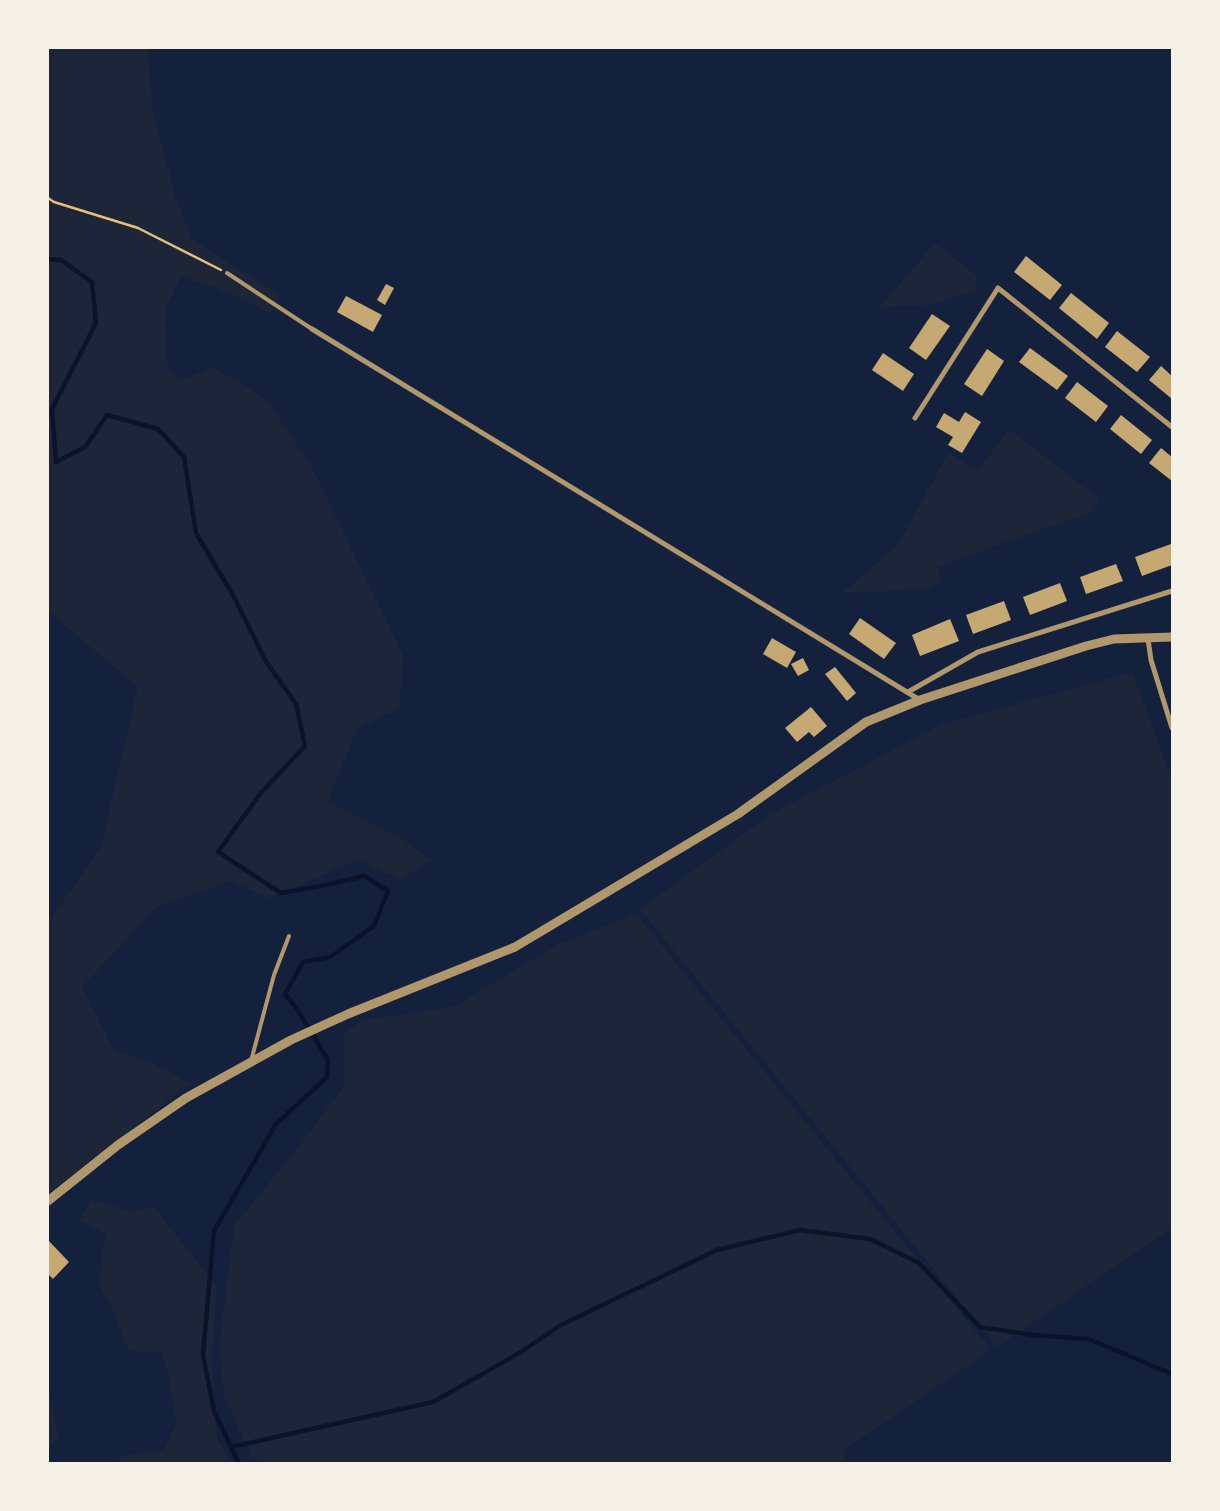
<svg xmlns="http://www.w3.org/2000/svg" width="1220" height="1511" viewBox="0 0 1220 1511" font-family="'Exo 2',sans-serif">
  <rect width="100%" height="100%" fill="#14213d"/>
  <g fill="#1d2539">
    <polygon points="48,48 147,48 153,111 175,195 192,239 280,295 270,313 220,289 181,277 165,309 168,371 185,379 213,367 266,399 312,468 403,655 399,709 358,728 327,801 403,839 430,860 401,880 358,860 269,898 231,881 156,907 82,987 114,1050 155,1064 190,1084 48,1194 48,923 101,847 138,687 48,611"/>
    <polygon points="935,243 977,276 976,290 929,305 880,307"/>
    <polygon points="1009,429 1100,499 1094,511 937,567 942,581 923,590 842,593 898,545 949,452 978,471"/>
    <polygon points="1132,672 1172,780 1172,1228 997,1347 640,909 771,814 940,725"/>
    <polygon points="636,914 991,1350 843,1450 846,1463 261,1463 251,1455 224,1396 219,1345 234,1226 299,1146 344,1086 344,1034 364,1020 456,1006 556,945"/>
    <polygon points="91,1200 135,1212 154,1207 217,1287 212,1359 217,1438 232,1463 118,1463 121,1456 163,1451 176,1425 169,1378 162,1352 129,1351 115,1315 99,1285 105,1233 79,1221"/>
    <polygon points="48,1385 58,1436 48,1450"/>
  </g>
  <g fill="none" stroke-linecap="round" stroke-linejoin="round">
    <g stroke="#0b132b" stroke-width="4.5">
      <polyline points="48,259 61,260 92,282 96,323 52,409 56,462 85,447 107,415 158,429 184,457 196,533 234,597 265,660 296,704 305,746 260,794 218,852 281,893 326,885 364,876 388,891 374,926 330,957 303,962 285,994 297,1009 328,1060 327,1077 276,1124 214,1231 203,1355 214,1411 239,1464"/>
      <polyline points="231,1447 433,1402 521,1352 561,1325 717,1250 800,1230 870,1239 919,1263 980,1327 1033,1335 1089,1339 1172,1374"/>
    </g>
  </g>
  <g fill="#c6a872">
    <polygon points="1026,256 1062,285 1050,300 1014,272"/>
    <polygon points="386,284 394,288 385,305 377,300"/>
    <polygon points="1071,293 1109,323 1097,339 1059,308"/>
    <polygon points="346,296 382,315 373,332 337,312"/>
    <polygon points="932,314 950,326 926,360 909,348"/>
    <polygon points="1117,331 1150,357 1137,372 1105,347"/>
    <polygon points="1030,348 1068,376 1057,390 1019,362"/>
    <polygon points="987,349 1004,361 982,396 964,384"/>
    <polygon points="883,353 914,374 903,391 872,370"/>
    <polygon points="1161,366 1172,376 1172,399 1149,380"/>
    <polygon points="1077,382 1108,406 1096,422 1065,398"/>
    <polygon points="965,412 981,422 962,453 948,445 953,437 936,427 944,413 959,422"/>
    <polygon points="1121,415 1152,440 1141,454 1110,429"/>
    <polygon points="1161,448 1172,457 1172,481 1149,463"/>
    <polygon points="1171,544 1172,549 1172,565 1142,576 1135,557"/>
    <polygon points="1116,564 1123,581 1086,594 1080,577"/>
    <polygon points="1060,583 1067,601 1030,615 1023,597"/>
    <polygon points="1004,601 1011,620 973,634 966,615"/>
    <polygon points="860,618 896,643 884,659 849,634"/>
    <polygon points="950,619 959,641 920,656 912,635"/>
    <polygon points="772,638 796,652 787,668 763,654"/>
    <polygon points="803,658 809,670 798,676 791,664"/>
    <polygon points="835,667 856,693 847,701 825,674"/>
    <polygon points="811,707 827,726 814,737 809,732 797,742 785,728"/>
    <polygon points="48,1240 69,1262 53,1279 48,1274"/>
  </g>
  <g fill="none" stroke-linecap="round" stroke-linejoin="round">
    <polyline stroke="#e5c07b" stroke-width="2.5" points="48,198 54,202 138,228 221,270"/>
    <g stroke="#b1986c" stroke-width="4">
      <polyline points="227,273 312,329"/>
      <polyline points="251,1061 274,975 289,936"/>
    </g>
    <g stroke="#b1986c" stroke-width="5">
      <polyline points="312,329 920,700"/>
      <polyline points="915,418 998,288 1172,427"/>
      <polyline points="1148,639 1151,660 1172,728"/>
      <polyline points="908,692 978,652 1172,591"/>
    </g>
    <polyline stroke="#b1986c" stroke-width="9" points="48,1201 118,1145 186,1098 291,1040 348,1014 515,947 738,814 866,722 920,700 1086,646 1114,639 1172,637"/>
  </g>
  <rect width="1220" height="1511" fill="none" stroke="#f6f1e7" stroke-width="98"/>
</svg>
